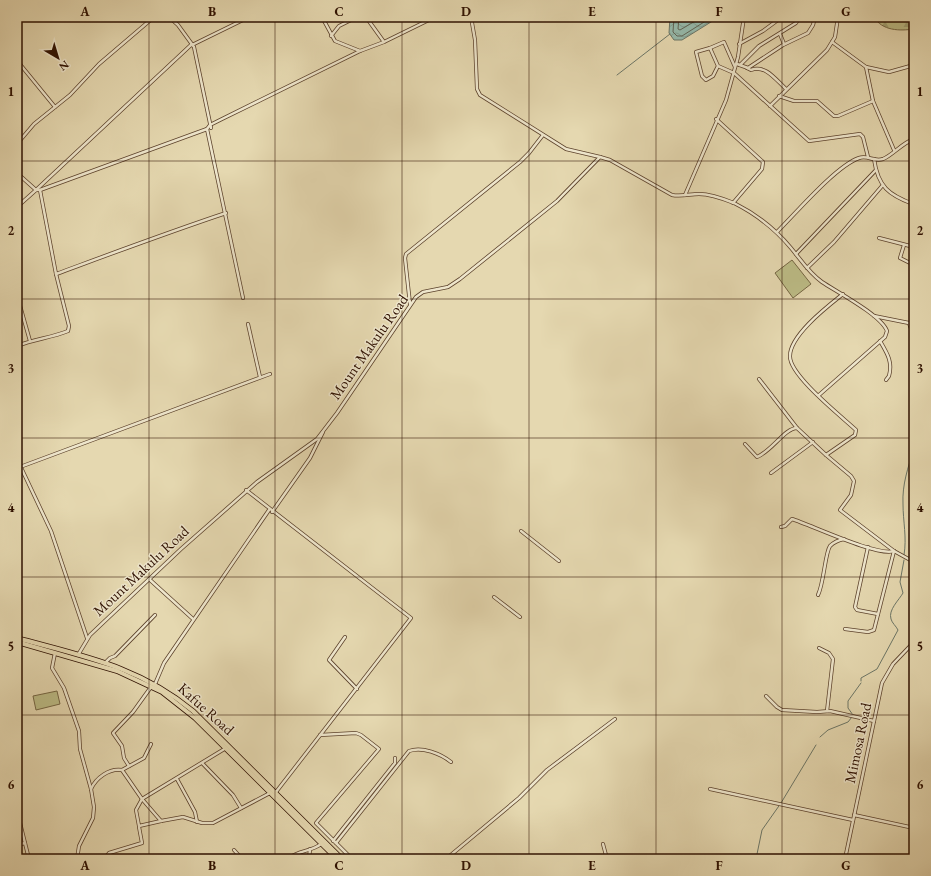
<svg xmlns="http://www.w3.org/2000/svg" width="931" height="876" viewBox="0 0 931 876" font-family="'EB Garamond',serif">
  <defs>
    <pattern id="forest-firs" width="22" height="20" patternUnits="userSpaceOnUse"><rect width="22" height="20" fill="#bcbc86"/><path d="M5 1l3.5 6h-7zM16 11l3.5 6h-7z" fill="#a2a172"/></pattern>
    <pattern id="water-waves" width="16" height="10" patternUnits="userSpaceOnUse"><rect width="16" height="10" fill="#96baac"/><path d="M0 5q4-4 8 0t8 0" fill="none" stroke="#829f92"/></pattern>
  </defs>
  <rect width="100%" height="100%" fill="#e5d8b0"/>
  <filter id="stains"><feTurbulence type="fractalNoise" baseFrequency=".005" numOctaves="4"/><feColorMatrix values="0 0 0 0 .2 0 0 0 0 .09 0 0 0 0 .02 0 0 0 .5 -.17"/></filter>
  <radialGradient id="worn" r=".72"><stop offset=".6" stop-color="#630" stop-opacity="0"/><stop offset="1" stop-color="#630" stop-opacity=".3"/></radialGradient>
  <path fill="url(#forest-firs)" stroke="#756643" d="M874 17H914V29C900 31 882 31 874 17Z"/>
  <g fill="#bcbc86" stroke="#756643">
    <polygon points="792,260 811,284 793,298 775,273"/>
    <polygon points="57,691 60,704 36,710 33,696"/>
  </g>
  <polygon fill="url(#water-waves)" stroke="#6c7667" points="670,17 719,17 682,40 674,40 669,33"/>
  <g fill="none" stroke-linecap="round" stroke-linejoin="round">
    <g stroke="#626556" stroke-width="1">
      <polyline points="674,17 673,32 677,36 682,36 712,17"/>
      <polyline points="679,17 678,29 680,30 702,17"/>
    </g>
    <g stroke="#6c7667" stroke-width="1">
      <polyline points="617,75 670,34"/>
      <path d="M904 555C907 538 903 521 903 504 902 485 908 467 914 449"/>
      <path d="M861 681V678L877 669 898 630C896 626 892 623 891 619 888 610 899 600 903 593L900 582 904 560"/>
      <polyline points="853,715 848,708 848,701 861,683"/>
      <polyline points="820,737 828,730 848,722 852,717"/>
      <polyline points="756,859 762,830 781,803 816,745"/>
    </g>
    <g stroke="#5c422c" stroke-width="4">
      <g id="minor">
        <polyline points="169,17 178,25 194,47 211,128"/>
        <polyline points="322,17 335,41 360,51 384,42 435,17"/>
        <polyline points="366,17 384,42"/>
        <polyline points="471,17 475,40 477,89 480,95 566,149 600,157"/>
        <polyline points="780,34 784,44"/>
        <polyline points="331,36 339,26 357,17"/>
        <polyline points="832,42 866,67 873,101 894,150"/>
        <polyline points="739,44 763,31 782,17"/>
        <polyline points="192,45 245,19"/>
        <polyline points="710,48 724,42 735,67"/>
        <polyline points="19,63 55,107"/>
        <polyline points="737,64 748,68 783,45 808,33 813,25 815,17"/>
        <polyline points="740,65 759,46 796,23 800,17"/>
        <polyline points="718,66 713,76 706,80 702,76 696,52 710,48 718,66 734,73 809,141 860,134 863,137 868,157"/>
        <polyline points="866,67 889,72 914,65"/>
        <path d="M747 68 751 70C765 64 776 80 786 89"/>
        <polyline points="779,96 794,101 817,101 834,116 838,116 873,101"/>
        <polyline points="770,106 827,50 835,37 838,17"/>
        <polyline points="716,119 763,162 762,169 733,203"/>
        <polyline points="17,144 34,124 70,95 99,64 154,17"/>
        <path d="M874 159C878 187 889 195 913 204"/>
        <polyline points="17,173 36,190 192,44"/>
        <polyline points="40,190 207,129"/>
        <polyline points="685,195 726,100 738,57 744,17"/>
        <path d="M17 207 36 190H40L56 274 69 326 68 331C51 338 34 339 17 346"/>
        <path d="M777 232C796 213 836 166 859 158 868 155 874 162 883 159 893 155 902 143 914 139"/>
        <polyline points="879,238 914,247"/>
        <polyline points="904,245 900,258 914,265"/>
        <polyline points="796,254 876,170"/>
        <polyline points="807,268 834,242 882,186"/>
        <path d="M56 274C113 253 169 232 226 213"/>
        <polyline points="17,295 30,341"/>
        <polyline points="243,298 207,129 210,125 222,119 360,51"/>
        <polyline points="410,304 405,258 406,254 520,162 529,153 543,135"/>
        <polyline points="874,316 909,323 914,337"/>
        <polyline points="248,324 260,377"/>
        <path d="M880 341C887 353 893 362 889 376L886 380"/>
        <path d="M759 379 797 428 826 455 855 435 856 430C841 416 789 375 790 356 790 335 828 306 843 294"/>
        <path d="M745 444 757 457C772 451 785 428 797 428"/>
        <polyline points="826,455 851,476 854,481 851,495 840,510 894,551 914,562"/>
        <polyline points="17,459 51,531 87,638"/>
        <polyline points="20,467 270,374"/>
        <polyline points="771,473 813,442"/>
        <polyline points="246,490 411,618 276,792"/>
        <polyline points="272,512 310,458 323,432"/>
        <path d="M781 527 785 526 792 519C811 525 878 557 894 551"/>
        <polyline points="521,531 559,561"/>
        <polyline points="868,547 855,607 857,610 878,614"/>
        <polyline points="149,579 193,619"/>
        <path d="M818 595C824 583 825 553 830 546 834 542 839 540 844 539"/>
        <polyline points="494,597 520,617"/>
        <polyline points="845,629 868,632 874,630 894,551"/>
        <polyline points="345,637 329,660 357,689"/>
        <polyline points="819,648 829,653 833,659 827,711"/>
        <polyline points="55,653 52,668 64,688 79,731 80,749 91,789 94,807 93,818 79,846 77,859"/>
        <path d="M78 655 90 635 181 549 257 482 317 439 337 413 416 297 423 292 448 287 460 279 557 201 600 157 610 160 672 195C681 197 690 194 699 194 710 194 724 199 734 203 756 214 776 230 791 248 801 260 809 273 822 282 837 292 881 315 887 331L885 337 819 395"/>
        <polyline points="106,662 110,658 115,656 155,615"/>
        <polyline points="155,684 164,663 269,510"/>
        <polyline points="766,696 777,707 782,710 817,712 830,711 874,721"/>
        <polyline points="320,735 356,733 361,735 379,749 316,823 352,859"/>
        <polyline points="203,764 233,795 241,808"/>
        <polyline points="129,766 124,758 122,746 113,733 133,712 151,687"/>
        <polyline points="122,770 144,758 151,744"/>
        <polyline points="177,779 195,812 197,822"/>
        <path d="M91 789C96 778 109 768 122 770L142 799 161 821 183 817 202 823H213L270 793"/>
        <polyline points="710,789 853,820"/>
        <polyline points="17,811 29,859"/>
        <polyline points="854,815 914,828"/>
        <polyline points="161,821 139,826 136,810 142,799 226,748"/>
        <polyline points="333,841 395,763 395,758"/>
        <path d="M336 843 409 751C422 746 441 754 451 762"/>
        <polyline points="603,844 607,859"/>
        <polyline points="17,845 25,843"/>
        <polyline points="234,850 242,859"/>
        <polyline points="104,859 109,853 142,843 139,827"/>
        <path d="M288 859C298 850 311 852 321 844"/>
        <polyline points="309,859 310,849"/>
        <polyline points="446,859 519,798 547,770 615,719"/>
        <polyline points="845,859 882,683 893,664 914,642"/>
      </g>
    </g>
    <g stroke="#2e1000" stroke-width="5.5">
      <g id="highway">
        <path d="M17 638C82 656 139 666 193 711L342 859"/>
        <polyline points="17,642 117,671 162,692 195,718 337,859"/>
      </g>
    </g>
    <use href="#minor" stroke="#eee6cc" stroke-width="2.5"/>
    <use href="#highway" stroke="#e5d8b0" stroke-width="4"/>
  </g>
  <path fill="none" stroke="#2e1000" stroke-width="1" stroke-opacity="0.55" d="M149 17V859M275 17V859M402 17V859M529 17V859M656 17V859M782 17V859M17 161H914M17 299H914M17 438H914M17 577H914M17 715H914"/>
  <g text-anchor="middle" stroke-width="3" stroke-linejoin="round" paint-order="stroke">
    <g font-size="15" fill="#2e1000" stroke="#eee6cc">
      <text transform="translate(369 347) rotate(-55)" y="5">Mount Makulu Road</text>
      <text transform="translate(141 571) rotate(-43)" y="5">Mount Makulu Road</text>
      <text transform="translate(206 709) rotate(42)" y="5">Kafue Road</text>
      <text transform="translate(858 743) rotate(-78)" y="5">Mimosa Road</text>
    </g>
  </g>
  <rect width="931" height="876" fill="none" stroke="#e5d8b0" stroke-width="44"/>
  <g transform="translate(58 58) rotate(142)" stroke="#eee6cc" stroke-width="3" paint-order="stroke">
  <path d="M0-3L7 15L0 10L-7 15Z" fill="#2e1000"/>
  <text y="-6" font-size="11" font-weight="bold" text-anchor="middle" fill="#2e1000">N</text>
  </g>
  <rect x="22" y="22" width="887" height="832" fill="none" stroke="#2e1000" stroke-width="1.5"/>
  <g font-size="13" text-anchor="middle" font-weight="bold" fill="#2e1000">
    <text x="85" y="16">A</text>
    <text x="212" y="16">B</text>
    <text x="339" y="16">C</text>
    <text x="466" y="16">D</text>
    <text x="592" y="16">E</text>
    <text x="719" y="16">F</text>
    <text x="846" y="16">G</text>
    <text x="11" y="96">1</text>
    <text x="920" y="96">1</text>
    <text x="11" y="235">2</text>
    <text x="920" y="235">2</text>
    <text x="11" y="373">3</text>
    <text x="920" y="373">3</text>
    <text x="11" y="512">4</text>
    <text x="920" y="512">4</text>
    <text x="11" y="651">5</text>
    <text x="920" y="651">5</text>
    <text x="11" y="789">6</text>
    <text x="920" y="789">6</text>
    <text x="85" y="870">A</text>
    <text x="212" y="870">B</text>
    <text x="339" y="870">C</text>
    <text x="466" y="870">D</text>
    <text x="592" y="870">E</text>
    <text x="719" y="870">F</text>
    <text x="846" y="870">G</text>
  </g>
  <rect width="100%" height="100%" filter="url(#stains)"/>
  <rect width="100%" height="100%" fill="url(#worn)"/>
</svg>
